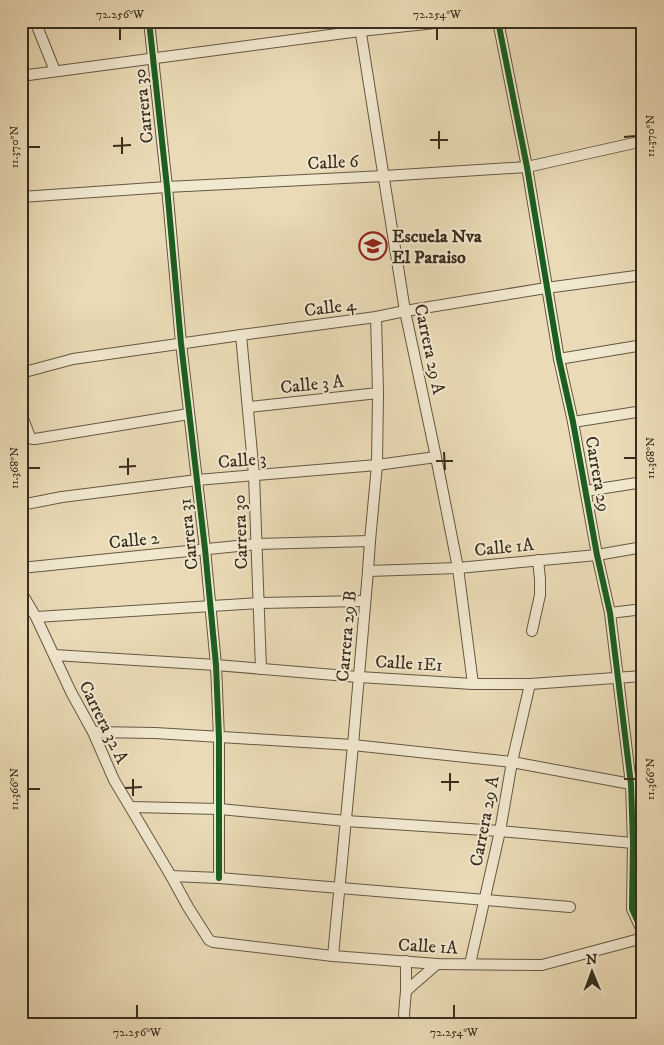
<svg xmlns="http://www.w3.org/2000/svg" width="664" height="1045" viewBox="0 0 664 1045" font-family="'IM FELL DW Pica',serif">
  <rect width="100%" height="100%" fill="#eadbb6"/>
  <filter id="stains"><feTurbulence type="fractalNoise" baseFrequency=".004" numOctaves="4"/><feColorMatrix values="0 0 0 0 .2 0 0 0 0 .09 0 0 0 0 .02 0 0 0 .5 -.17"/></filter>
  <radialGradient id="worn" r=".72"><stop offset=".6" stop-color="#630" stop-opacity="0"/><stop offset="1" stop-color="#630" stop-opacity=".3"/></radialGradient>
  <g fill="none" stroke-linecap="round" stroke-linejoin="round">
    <g stroke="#655843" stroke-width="12">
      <g id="street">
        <polyline points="35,21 55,71"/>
        <polyline points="149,21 167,187 181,343 205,549 216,665 219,738 219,878"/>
        <polyline points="359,21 405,311 436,457 458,568 473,684"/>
        <polyline points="498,21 527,167 559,359 573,422 597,555 610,613 631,784 633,843 632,909 643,933"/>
        <polyline points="639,21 643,39"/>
        <polyline points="21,76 360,31 454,21"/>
        <polyline points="21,197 167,187 384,176 527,167 643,141"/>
        <polyline points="241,335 254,475 261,669"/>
        <polyline points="559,359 643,345"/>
        <polyline points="21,373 73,359 241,335 376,317 405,311 546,288 643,275"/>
        <polyline points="249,407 378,393"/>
        <polyline points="21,413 30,437 32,439 35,439 189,414"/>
        <polyline points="573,422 643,411"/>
        <polyline points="586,491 643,482"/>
        <polyline points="21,505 62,497 197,480 377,465 436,457"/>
        <polyline points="21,568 257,544 370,541"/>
        <polyline points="368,571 458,568 597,555 643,547"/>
        <polyline points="21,592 36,617 71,692 93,732 114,780 171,876 188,907 209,940 213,942 333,956 437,964 542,965 643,938"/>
        <polyline points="610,613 643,609"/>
        <polyline points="36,617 260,603 365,601"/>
        <polyline points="532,631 540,595 540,579 538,560"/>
        <polyline points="54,655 216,665 359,677 473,684 530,684 643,676"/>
        <polyline points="93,732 155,733 353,745 512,762 631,784 643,785"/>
        <polyline points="131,807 220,809 346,821 500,831 633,843"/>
        <polyline points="171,876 219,878 570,907"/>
        <polyline points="333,956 353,745 368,571 370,541 377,465 378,393 376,317"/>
        <polyline points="470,964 500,831 512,762 530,684"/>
        <polyline points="406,991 437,964"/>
        <polyline points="405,1024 404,1014 406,991 406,961"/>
      </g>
    </g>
    <use href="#street" stroke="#f1e8d0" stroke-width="10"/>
    <g stroke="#f1e8d0" stroke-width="9">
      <g id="cycleway">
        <polyline points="149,21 167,187 181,343 205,549 216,665 219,738 219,878"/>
        <polyline points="498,21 527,167 559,359 573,422 597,555 610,613 631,784 633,843 632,909 643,933"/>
      </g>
    </g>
    <use href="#cycleway" stroke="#1b5e20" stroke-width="6"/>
  </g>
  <path fill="none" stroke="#392d1d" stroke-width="2" d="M120 28V40M437 28V40M439 131V149M122 137V154M624 137 636 136M430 140H448M113 146 131 145M28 147H40M444 452 445 470M128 458V475M624 458H636M436 461H453M119 467 136 466M28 468H40M450 773V791M133 779V796M624 779H636M441 782H459M125 788 142 787M28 789H40M137 1005V1018M454 1005V1018"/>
  <defs>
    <g id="school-ring" transform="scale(1.4375)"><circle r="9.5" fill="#f1e8d0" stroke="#8f2418" stroke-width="1.5"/><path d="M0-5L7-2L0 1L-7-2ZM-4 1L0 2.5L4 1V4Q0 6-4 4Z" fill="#8f2418"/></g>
  </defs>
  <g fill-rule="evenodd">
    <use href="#school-ring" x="373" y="246"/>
  </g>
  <g text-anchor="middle" stroke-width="4" stroke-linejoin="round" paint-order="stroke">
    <g font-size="18" fill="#392d1d" stroke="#f1e8d0">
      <text transform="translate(143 106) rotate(-96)" y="6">Carrera 30</text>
      <text transform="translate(333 162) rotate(-3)" y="6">Calle 6</text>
      <text transform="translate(330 307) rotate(-7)" y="6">Calle 4</text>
      <text transform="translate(430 349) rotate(78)" y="6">Carrera 29 A</text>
      <text transform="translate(312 384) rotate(-6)" y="6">Calle 3 A</text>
      <text transform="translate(242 460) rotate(-5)" y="6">Calle 3</text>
      <text transform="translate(598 474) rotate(80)" y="6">Carrera 29</text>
      <text transform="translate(240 532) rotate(-92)" y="6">Carrera 30</text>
      <text transform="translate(188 534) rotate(-96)" y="6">Carrera 31</text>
      <text transform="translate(134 540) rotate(-6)" y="6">Calle 2</text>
      <text transform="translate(504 547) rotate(-6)" y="6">Calle 1A</text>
      <text transform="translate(346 636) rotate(-85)" y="6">Carrera 29 B</text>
      <text transform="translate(409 663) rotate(3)" y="6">Calle 1E1</text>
      <text transform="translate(104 722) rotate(64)" y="6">Carrera 32 A</text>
      <text transform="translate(484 821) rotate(-79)" y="6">Carrera 29 A</text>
      <text transform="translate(428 946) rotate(3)" y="6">Calle 1A</text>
    </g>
    <g font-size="18" font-weight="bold" fill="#392d1d" stroke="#f1e8d0" text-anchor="start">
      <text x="392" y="242">Escuela Nva<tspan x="392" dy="21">El Paraiso</tspan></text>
    </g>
  </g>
  <rect width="664" height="1045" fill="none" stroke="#eadbb6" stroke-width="55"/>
  <g transform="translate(592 972) rotate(359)" stroke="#f1e8d0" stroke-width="4" paint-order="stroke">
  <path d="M0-4L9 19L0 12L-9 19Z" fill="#392d1d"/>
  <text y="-8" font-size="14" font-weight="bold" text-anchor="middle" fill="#392d1d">N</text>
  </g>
  <rect x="28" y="28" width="608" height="990" fill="none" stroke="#392d1d" stroke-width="2"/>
  <g font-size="12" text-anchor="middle" fill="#392d1d">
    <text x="120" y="18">72.256°W</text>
    <text x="437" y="18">72.254°W</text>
    <text transform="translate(650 136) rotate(-90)" y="4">11.370°N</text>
    <text transform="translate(14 147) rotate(-90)" y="4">11.370°N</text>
    <text transform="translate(650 458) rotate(-90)" y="4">11.368°N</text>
    <text transform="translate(14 468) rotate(-90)" y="4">11.368°N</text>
    <text transform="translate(650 779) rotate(-90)" y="4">11.366°N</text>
    <text transform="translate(14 789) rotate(-90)" y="4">11.366°N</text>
    <text x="137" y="1036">72.256°W</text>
    <text x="454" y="1036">72.254°W</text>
  </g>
  <rect width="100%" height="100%" filter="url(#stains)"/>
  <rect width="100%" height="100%" fill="url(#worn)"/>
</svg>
